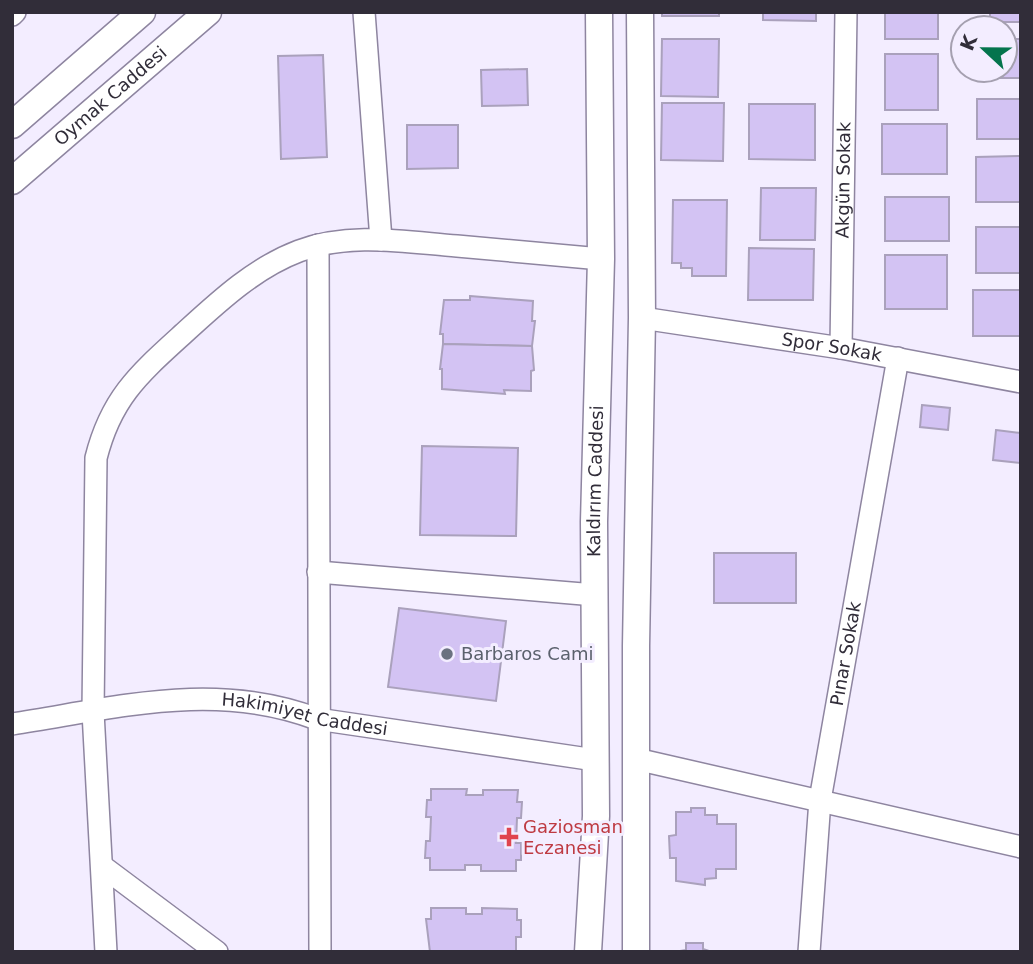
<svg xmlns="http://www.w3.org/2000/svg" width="1033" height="964" viewBox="0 0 1033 964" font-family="'DejaVu Sans',sans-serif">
  <rect width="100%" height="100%" fill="#f3edff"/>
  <g fill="#d3c3f3" stroke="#aaa1bc" stroke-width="2">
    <rect x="662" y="12" width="57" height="4"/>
    <polygon points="763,12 816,12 816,21 763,20"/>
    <rect x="885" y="12" width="53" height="27"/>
    <rect x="990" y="12" width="31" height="10"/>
    <polygon points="662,39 719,39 718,97 661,96"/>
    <polygon points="1005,39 1021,39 1021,78 979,78 979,70 1005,70"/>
    <rect x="885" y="54" width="53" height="56"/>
    <polygon points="323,55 327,157 281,159 278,56"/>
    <polygon points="527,69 528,105 482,106 481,70"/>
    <rect x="977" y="99" width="44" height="40"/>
    <polygon points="662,103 724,103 723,161 661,160"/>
    <polygon points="749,104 815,104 815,160 749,159"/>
    <rect x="882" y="124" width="65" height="50"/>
    <polygon points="407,125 458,125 458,168 407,169"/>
    <polygon points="1021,156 1021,202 976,202 976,157"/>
    <polygon points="761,188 816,188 815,240 760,240"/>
    <rect x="885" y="197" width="64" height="44"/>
    <polygon points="673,200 727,200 726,276 692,276 692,268 681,268 681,263 672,263"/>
    <rect x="976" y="227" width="45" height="46"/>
    <polygon points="749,248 814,249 813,300 748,300"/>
    <rect x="885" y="255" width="62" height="54"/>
    <rect x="973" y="290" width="48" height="46"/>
    <polygon points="470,296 533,301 532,321 535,321 532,346 443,344 443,334 440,334 444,300 470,300"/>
    <polygon points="443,344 532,346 534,370 531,371 531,391 504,390 505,394 442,389 442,369 440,369"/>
    <polygon points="922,405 950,408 948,430 920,427"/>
    <polygon points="996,430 1021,433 1020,463 993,460"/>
    <polygon points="422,446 518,448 516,536 420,535"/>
    <rect x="714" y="553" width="82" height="50"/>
    <polygon points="399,608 506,621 496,701 388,687"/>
    <polygon points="431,789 467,789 466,795 483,795 483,790 518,790 517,802 522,802 521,818 517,818 516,843 521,843 521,860 516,860 516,871 481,871 481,865 465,865 465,870 430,870 430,858 425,858 426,841 430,841 431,817 426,817 427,800 431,800"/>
    <polygon points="691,808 705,808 705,815 717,815 717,824 736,824 736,869 716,869 716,878 705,879 705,885 676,881 676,858 670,858 669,836 676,835 676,812 691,812"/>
    <polygon points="431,908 466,908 466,914 482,914 482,908 517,909 517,920 521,920 521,937 516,937 516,952 430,952 426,919 431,919"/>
    <polygon points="686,943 703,943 703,949 712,952 674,952 686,950"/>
  </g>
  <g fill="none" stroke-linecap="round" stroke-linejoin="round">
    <g stroke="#8e85a0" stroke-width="24">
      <g id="minor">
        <polyline points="364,12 381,240"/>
        <polyline points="12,15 15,12"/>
        <polyline points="318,245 320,952"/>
        <path id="s1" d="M642 318 841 348 1021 382"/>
        <path id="s2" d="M841 348 846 12"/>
        <polyline points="318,572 595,595"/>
        <path id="s3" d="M12 724C117 708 214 680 317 719L595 760"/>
        <polyline points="636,759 1021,847"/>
        <polyline points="102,866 217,952"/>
        <path d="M106 952 93 712 96 458C111 398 139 374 183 334 218 302 254 268 299 251 350 232 405 242 457 246 505 250 553 255 601 259"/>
        <path id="s4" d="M809 952 820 800 898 358"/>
      </g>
    </g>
    <g stroke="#8e85a0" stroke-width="29">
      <g id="tertiary">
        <polyline points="12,125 142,12"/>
        <path id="s5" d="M12 181 208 12"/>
        <path id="s6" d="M588 952 596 816 594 522 601 259 599 12"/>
        <polyline points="636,952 636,646 642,318 640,12"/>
      </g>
    </g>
    <use href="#minor" stroke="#fff" stroke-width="21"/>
    <use href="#tertiary" stroke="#fff" stroke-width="26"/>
  </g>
  <circle fill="#6b7280" stroke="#f3edff" stroke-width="2.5" cx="447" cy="654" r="7"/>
  <path fill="#e0444e" stroke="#f3edff" stroke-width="2.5" d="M505.5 826.5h7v7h7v7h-7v7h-7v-7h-7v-7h7z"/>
  <g text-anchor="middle" stroke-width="6" stroke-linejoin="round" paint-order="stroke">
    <g font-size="18" fill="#312d39" stroke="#f3edff">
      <text dy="6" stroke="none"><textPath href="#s5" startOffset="130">Oymak Caddesi</textPath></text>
      <text dy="6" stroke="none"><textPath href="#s2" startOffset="168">Akgün Sokak</textPath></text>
      <text dy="6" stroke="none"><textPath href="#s1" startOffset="192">Spor Sokak</textPath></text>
      <text dy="6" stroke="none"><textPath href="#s6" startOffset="471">Kaldırım Caddesi</textPath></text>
      <text dy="6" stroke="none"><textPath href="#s4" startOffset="301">Pınar Sokak</textPath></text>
      <text dy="6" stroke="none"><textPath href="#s3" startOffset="296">Hakimiyet Caddesi</textPath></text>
    </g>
    <g font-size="18" fill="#5b616d" stroke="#f3edff" text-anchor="start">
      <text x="461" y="660">Barbaros Cami</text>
    </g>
    <g font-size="18" fill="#be3a42" stroke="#f3edff" text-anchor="start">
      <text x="523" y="833">Gaziosman<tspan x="523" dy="21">Eczanesi</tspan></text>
    </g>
  </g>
  <rect width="1033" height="964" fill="none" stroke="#312d39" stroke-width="28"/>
  <g transform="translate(984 49) rotate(292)"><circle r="33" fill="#f3edff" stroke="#a5a0b0" stroke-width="2"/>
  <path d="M0-5L12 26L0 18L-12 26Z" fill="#04744d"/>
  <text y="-10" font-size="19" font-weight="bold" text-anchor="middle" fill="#312d39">K</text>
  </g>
</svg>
